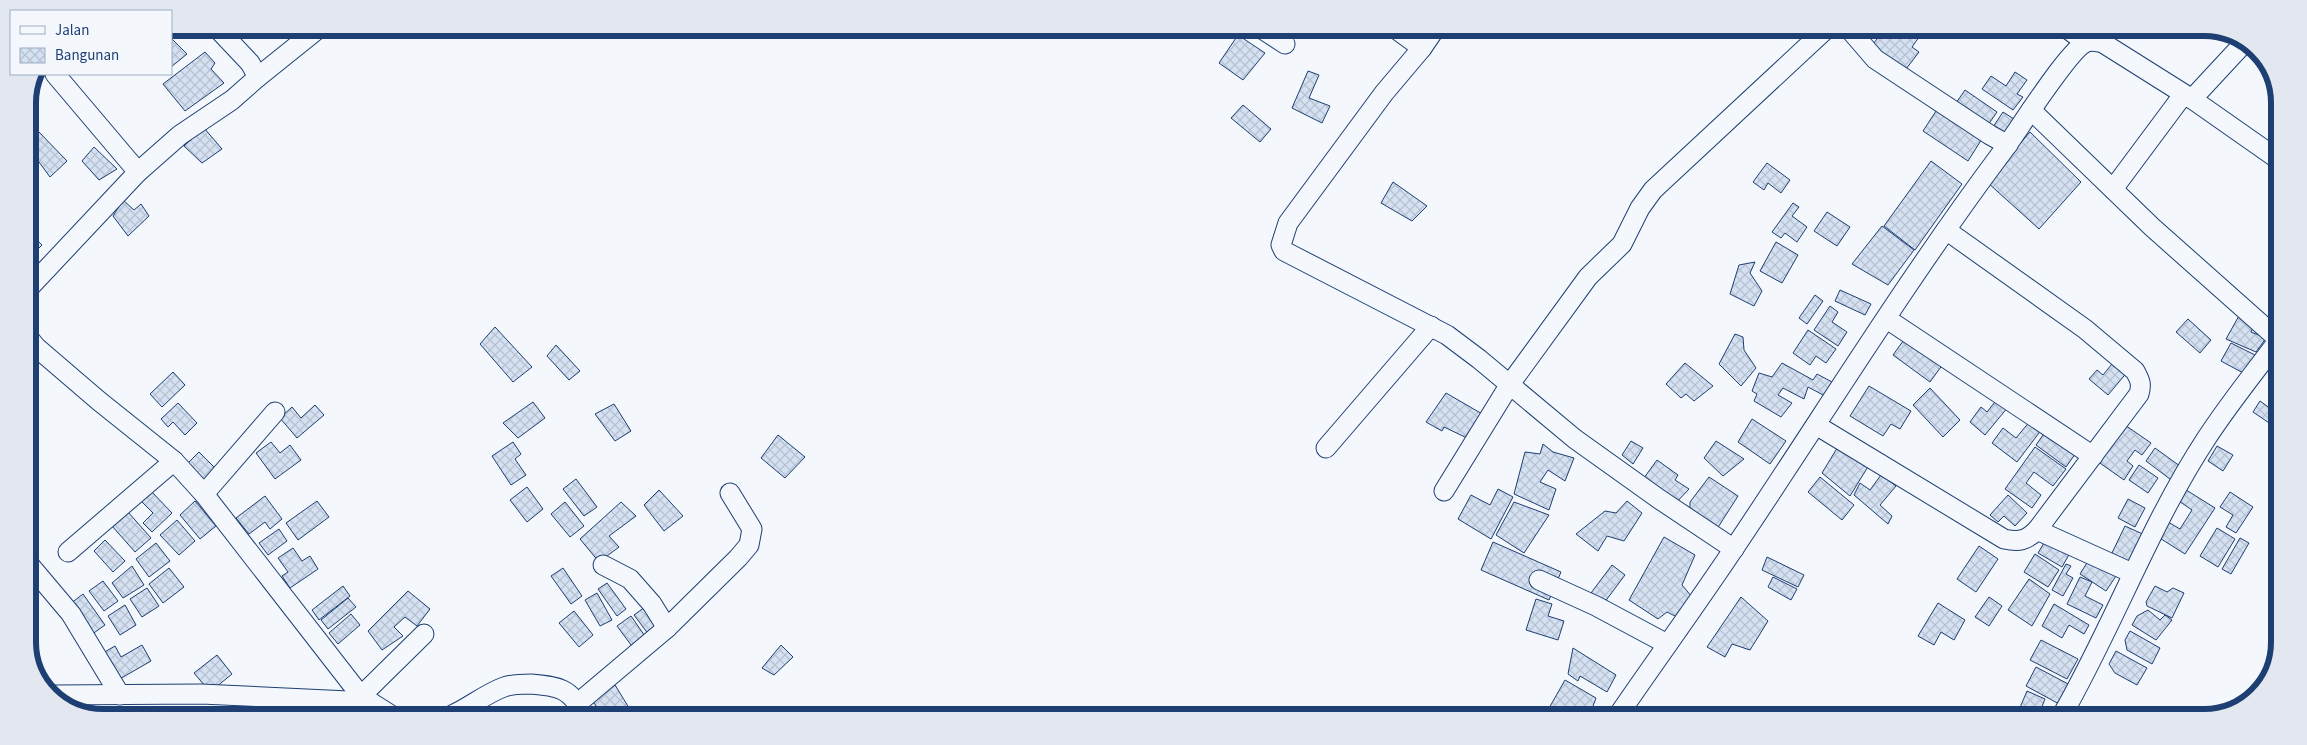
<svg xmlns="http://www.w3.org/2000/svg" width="2307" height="745" viewBox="0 0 2307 745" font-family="'Source Sans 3',sans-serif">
  <defs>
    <pattern id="building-cross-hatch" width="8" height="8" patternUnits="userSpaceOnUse" patternTransform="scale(1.25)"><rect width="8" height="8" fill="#d5e0f0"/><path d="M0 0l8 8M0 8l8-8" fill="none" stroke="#b6c1d1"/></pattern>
  </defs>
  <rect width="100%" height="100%" fill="#f4f7fb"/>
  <g fill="url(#building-cross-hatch)" stroke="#1d3f73">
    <polygon points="1648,29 1664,29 1657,37"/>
    <polygon points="1673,29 1689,29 1682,38"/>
    <polygon points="1884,30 1924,30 1912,47 1919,52 1903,73 1870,48"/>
    <polygon points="1238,35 1265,53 1243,80 1219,63"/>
    <polygon points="171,38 187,54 171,67"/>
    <polygon points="205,52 215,63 211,69 224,83 185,111 163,84"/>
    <polygon points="1308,71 1319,75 1309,98 1330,106 1322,123 1292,108"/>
    <polygon points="2015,72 2027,80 2017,94 2023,97 2013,110 1982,89 1991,76 2006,86"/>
    <polygon points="1965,90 1997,112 1988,125 1956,103"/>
    <polygon points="1243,105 1271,129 1260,142 1231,118"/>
    <polygon points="1940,105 1985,134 1968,161 1923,131"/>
    <polygon points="2003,112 2014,119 2003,137 1991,130"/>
    <polygon points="204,128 222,149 202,163 184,146"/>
    <polygon points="37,130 67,161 50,177 28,147 28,138"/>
    <polygon points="2030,132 2081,182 2039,229 1987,182"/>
    <polygon points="94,147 117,169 99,180 82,161"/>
    <polygon points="1931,161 1962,184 1915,250 1884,226"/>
    <polygon points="1767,163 1790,180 1781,193 1768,183 1764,190 1753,182"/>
    <polygon points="1393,182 1427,206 1412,221 1381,203"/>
    <polygon points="123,200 134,210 141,204 149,216 128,236 113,216"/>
    <polygon points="1793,203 1799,207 1792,216 1807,227 1797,242 1785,233 1781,238 1772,232"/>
    <polygon points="1827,212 1850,227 1837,246 1814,231"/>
    <polygon points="1882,226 1914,250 1888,285 1852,264"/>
    <polygon points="28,231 42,245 28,259"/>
    <polygon points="1776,242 1798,255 1782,283 1760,271"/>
    <polygon points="1755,262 1750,273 1762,291 1754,306 1730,294 1739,265"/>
    <polygon points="1840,290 1871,304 1865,315 1835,301"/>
    <polygon points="1815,295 1823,301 1807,324 1799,318"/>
    <polygon points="1830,306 1838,312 1832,322 1847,332 1838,346 1814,330"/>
    <polygon points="2240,314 2255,323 2251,332 2266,338 2256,352 2226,339"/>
    <polygon points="2188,319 2211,340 2200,353 2176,332"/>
    <polygon points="495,327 532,367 513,382 480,344"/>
    <polygon points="1808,330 1836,349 1826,363 1816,356 1810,365 1793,353"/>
    <polygon points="1735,334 1743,337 1744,350 1756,368 1741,386 1719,364"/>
    <polygon points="1906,337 1943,364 1930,382 1893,355"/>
    <polygon points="2231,343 2257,356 2247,375 2221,361"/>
    <polygon points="556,345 580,371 569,380 547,356"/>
    <polygon points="2116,359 2129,370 2108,395 2089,379 2097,370 2103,375"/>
    <polygon points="1685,363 1713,386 1694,401 1686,394 1681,398 1666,384"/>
    <polygon points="1782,363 1813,380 1817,374 1834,383 1825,396 1808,387 1804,399 1783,388 1778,395 1792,403 1781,417 1754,401 1757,394 1752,391 1759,373 1772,377"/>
    <polygon points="173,372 185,385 162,407 150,394"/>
    <polygon points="1869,386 1911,411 1900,429 1891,424 1883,436 1850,416"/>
    <polygon points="1930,388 1960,420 1943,437 1913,405"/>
    <polygon points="1446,393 1484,415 1467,438 1444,427 1442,431 1426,422"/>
    <polygon points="1998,398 2008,407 1985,435 1970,422 1981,407 1987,412"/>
    <polygon points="2260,401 2278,414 2278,429 2253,412"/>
    <polygon points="533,402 545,418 518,438 503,423"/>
    <polygon points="178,403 197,423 185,435 173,422 168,427 161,419"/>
    <polygon points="614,404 631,431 615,441 595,414"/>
    <polygon points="315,405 324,415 297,438 280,418 292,407 301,418"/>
    <polygon points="1752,419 1786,441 1770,464 1738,442"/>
    <polygon points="2031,420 2042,429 2017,462 1992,443 2003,428 2016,438"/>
    <polygon points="2122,423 2151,443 2142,455 2135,450 2127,461 2133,466 2124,480 2097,461"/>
    <polygon points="2048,428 2078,450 2066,467 2036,445"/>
    <polygon points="778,435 805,457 785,478 761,458"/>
    <polygon points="1631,441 1643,448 1633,464 1622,455"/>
    <polygon points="1716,441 1744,459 1723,476 1704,458"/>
    <polygon points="271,442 280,453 290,445 301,460 275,479 256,453"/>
    <polygon points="513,442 521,454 515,459 526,475 511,485 492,456"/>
    <polygon points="1543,444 1553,452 1574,458 1565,481 1548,470 1540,482 1556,489 1549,510 1514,494 1525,452 1540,454"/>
    <polygon points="1839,445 1869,465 1850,496 1822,473"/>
    <polygon points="2217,446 2233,455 2223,471 2208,461"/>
    <polygon points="2035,447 2066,469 2053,486 2034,472 2026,483 2041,495 2032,508 2005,489"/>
    <polygon points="2155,448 2184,469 2174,482 2146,461"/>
    <polygon points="199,452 216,469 203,482 186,465"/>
    <polygon points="1657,460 1678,475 1675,480 1689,489 1673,506 1641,482"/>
    <polygon points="2139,465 2158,478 2148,493 2129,480"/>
    <polygon points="1881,475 1896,486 1880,505 1892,516 1888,524 1854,495 1860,483 1870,490"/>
    <polygon points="1709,477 1738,496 1715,532 1690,515 1690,502"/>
    <polygon points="1820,477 1854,505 1842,520 1808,492"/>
    <polygon points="576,479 597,507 584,516 563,489"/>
    <polygon points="527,487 543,509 527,522 510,500"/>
    <polygon points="2183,488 2215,508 2185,554 2158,537 2168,522 2180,529 2192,510 2176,499"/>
    <polygon points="1498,489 1513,497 1491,539 1458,519 1471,495 1490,505"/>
    <polygon points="150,490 172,513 152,532 143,523 153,513 140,500"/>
    <polygon points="659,490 683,516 664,531 644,505"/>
    <polygon points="2230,492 2253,507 2236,533 2226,527 2233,515 2220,507"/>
    <polygon points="2008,495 2027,513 2015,526 2004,516 1998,522 1990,515"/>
    <polygon points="265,496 282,519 270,529 265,522 249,534 236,518"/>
    <polygon points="2128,499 2145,508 2135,527 2118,518"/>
    <polygon points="195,501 216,526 200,539 180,515"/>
    <polygon points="317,501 329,517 298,540 286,523"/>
    <polygon points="1627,501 1642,513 1624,541 1607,536 1598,551 1576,534 1605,511 1616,513"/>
    <polygon points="565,502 584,526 570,537 551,514"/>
    <polygon points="621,502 636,516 609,536 619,547 599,562 580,539"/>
    <polygon points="1514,502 1549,515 1524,553 1496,535"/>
    <polygon points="128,512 151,538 135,552 112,526"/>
    <polygon points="177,520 195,541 179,555 160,535"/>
    <polygon points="2125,526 2147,536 2132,566 2111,555"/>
    <polygon points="2217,528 2235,539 2218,567 2200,556"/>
    <polygon points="279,529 287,541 268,555 259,543"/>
    <polygon points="1664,537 1695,555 1682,585 1692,597 1677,617 1667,612 1658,619 1629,600"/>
    <polygon points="2047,538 2071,551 2062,567 2038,553"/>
    <polygon points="2240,538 2249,543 2231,574 2222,569"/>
    <polygon points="105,540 125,561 113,572 94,551"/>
    <polygon points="1493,542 1561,572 1549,600 1481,570"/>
    <polygon points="156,543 170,561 149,577 136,559"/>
    <polygon points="1979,546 1998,559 1976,592 1957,579"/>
    <polygon points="293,548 302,561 310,556 318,569 290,588 282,576 288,572 278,558"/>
    <polygon points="2035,554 2059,570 2048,587 2024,572"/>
    <polygon points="1767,557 1804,575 1798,587 1762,570"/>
    <polygon points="2090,558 2116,576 2106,591 2080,574"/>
    <polygon points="2066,564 2071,566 2066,574 2073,578 2063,596 2052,590"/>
    <polygon points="1612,565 1625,575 1601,607 1588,597"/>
    <polygon points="132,566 144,585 123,598 112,583"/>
    <polygon points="169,568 184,587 163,603 149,584"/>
    <polygon points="563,568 582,596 571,604 551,576"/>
    <polygon points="1773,577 1797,589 1791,600 1768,587"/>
    <polygon points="2080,577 2092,582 2085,596 2103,605 2096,618 2067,604"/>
    <polygon points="2029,579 2050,594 2032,626 2008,610"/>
    <polygon points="103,581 118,601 104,611 89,591"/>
    <polygon points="607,583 626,609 617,616 598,589"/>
    <polygon points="343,586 350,596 319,620 312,610"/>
    <polygon points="2155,586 2167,592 2173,588 2184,593 2172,618 2147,606 2146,602"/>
    <polygon points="147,588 159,606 142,617 130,599"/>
    <polygon points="408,591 430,609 417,626 405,617 394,627 403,636 382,650 368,631"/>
    <polygon points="597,593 612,620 600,626 585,600"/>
    <polygon points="83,594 105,625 91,635 70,604"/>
    <polygon points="1741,597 1768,621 1750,650 1732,644 1725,657 1707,647"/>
    <polygon points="1989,597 2002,606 1989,626 1975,617"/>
    <polygon points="348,598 356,607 328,629 321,620"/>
    <polygon points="1536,599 1552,604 1548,616 1564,621 1558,640 1526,630"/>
    <polygon points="1938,603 1965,620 1954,640 1941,632 1934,645 1918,636"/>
    <polygon points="2054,604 2089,625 2084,634 2069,625 2062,638 2042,626"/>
    <polygon points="125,605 136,625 120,635 108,616"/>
    <polygon points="645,607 660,628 649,635 634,615"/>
    <polygon points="2148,610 2160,620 2165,615 2172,620 2156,640 2132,625 2137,616"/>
    <polygon points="574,611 593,635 579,647 559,623"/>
    <polygon points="351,614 360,625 338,644 329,633"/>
    <polygon points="631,616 647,639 634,649 617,626"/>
    <polygon points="2130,631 2160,648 2152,664 2127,650 2125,640"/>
    <polygon points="2041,640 2078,659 2067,679 2030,660"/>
    <polygon points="142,645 151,661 118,680 103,653 115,646 121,657"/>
    <polygon points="781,645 793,657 774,675 762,668"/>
    <polygon points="1573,648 1616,675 1607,692 1580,676 1578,681 1568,674"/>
    <polygon points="2116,651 2147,668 2137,685 2115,673 2109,664"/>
    <polygon points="217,655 232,674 210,692 194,673"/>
    <polygon points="2036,667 2072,686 2061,705 2026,686"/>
    <polygon points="1565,680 1596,698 1589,717 1581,717 1568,708 1565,717 1544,717"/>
    <polygon points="615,685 634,716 602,715 592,700"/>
    <polygon points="2027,691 2045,699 2038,717 2016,717"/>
  </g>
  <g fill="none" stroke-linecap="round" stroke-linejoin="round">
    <g stroke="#1d3f73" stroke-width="21">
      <g id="minor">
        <polyline points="1262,29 1285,44"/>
        <polyline points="1396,29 1422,48"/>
        <polyline points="1435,29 1422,48 1384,93 1288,223 1281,245 1284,251 1447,335 1479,359 1575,439 1659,499 1734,549"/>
        <polyline points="1850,30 1875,59 1990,135 2008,145"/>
        <polyline points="2069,30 2085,42"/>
        <polyline points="55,74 138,172"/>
        <polyline points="258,77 319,28"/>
        <polyline points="2192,99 2244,43"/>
        <polyline points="2031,110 2152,227 2278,339"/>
        <polyline points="2113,189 2183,95"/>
        <path d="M1946 230 2085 329 2135 371C2140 380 2142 384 2139 394L2037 530"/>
        <polyline points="28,289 138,172 180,135 232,100 258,77 250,63 217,28"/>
        <polyline points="1887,319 2093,456"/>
        <polyline points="28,337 36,347 99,401 174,461 204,494 361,696 391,715"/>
        <path d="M1816 425 2004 539C2019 542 2026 541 2037 530L2132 573"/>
        <polyline points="1326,448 1431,326"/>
        <polyline points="1444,491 1510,384 1588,277 1622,244 1640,208 1653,190 1825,30"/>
        <polyline points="204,494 275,412"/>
        <polyline points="68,552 174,461"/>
        <polyline points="28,563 71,614 120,695"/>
        <polyline points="603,565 630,579 652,604 667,628"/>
        <polyline points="1539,580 1596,606 1667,644"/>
        <polyline points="53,695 201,694 370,702"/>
        <polyline points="361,696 424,634"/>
        <polyline points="578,703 667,628 738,558 749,545 752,529 730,493"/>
        <path d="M452 715C470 707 485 694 504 687 512 684 522 684 531 684 557 686 572 688 583 715"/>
        <path d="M1617 717C1656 660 1697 604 1735 547 1823 416 1906 281 2000 155 2015 136 2069 48 2087 42 2093 40 2098 42 2103 43L2192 99 2279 160"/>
        <path d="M2061 717C2113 627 2149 526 2206 439 2228 405 2254 373 2278 341"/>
      </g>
    </g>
    <use href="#minor" stroke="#f4f7fb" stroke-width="19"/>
  </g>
  <path d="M0 0H2307V745H0ZM103 36H2204A67 67 0 0 1 2271 103V642A67 67 0 0 1 2204 709H103A67 67 0 0 1 36 642V103A67 67 0 0 1 103 36Z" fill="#e3e8f0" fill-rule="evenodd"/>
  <path fill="none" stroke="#1d3f73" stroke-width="6" d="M103 36H2204A67 67 0 0 1 2271 103V642A67 67 0 0 1 2204 709H103A67 67 0 0 1 36 642V103A67 67 0 0 1 103 36Z"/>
  <rect x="10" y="10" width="162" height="65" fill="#f4f7fb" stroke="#9eadc5"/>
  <rect x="20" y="26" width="25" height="8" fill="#f4f7fb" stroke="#9eadc5"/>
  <text x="55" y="35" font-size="15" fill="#1d3f73">Jalan</text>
  <rect x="20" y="48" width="25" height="15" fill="url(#building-cross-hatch)" stroke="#9eadc5"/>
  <text x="55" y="60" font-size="15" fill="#1d3f73">Bangunan</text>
</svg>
